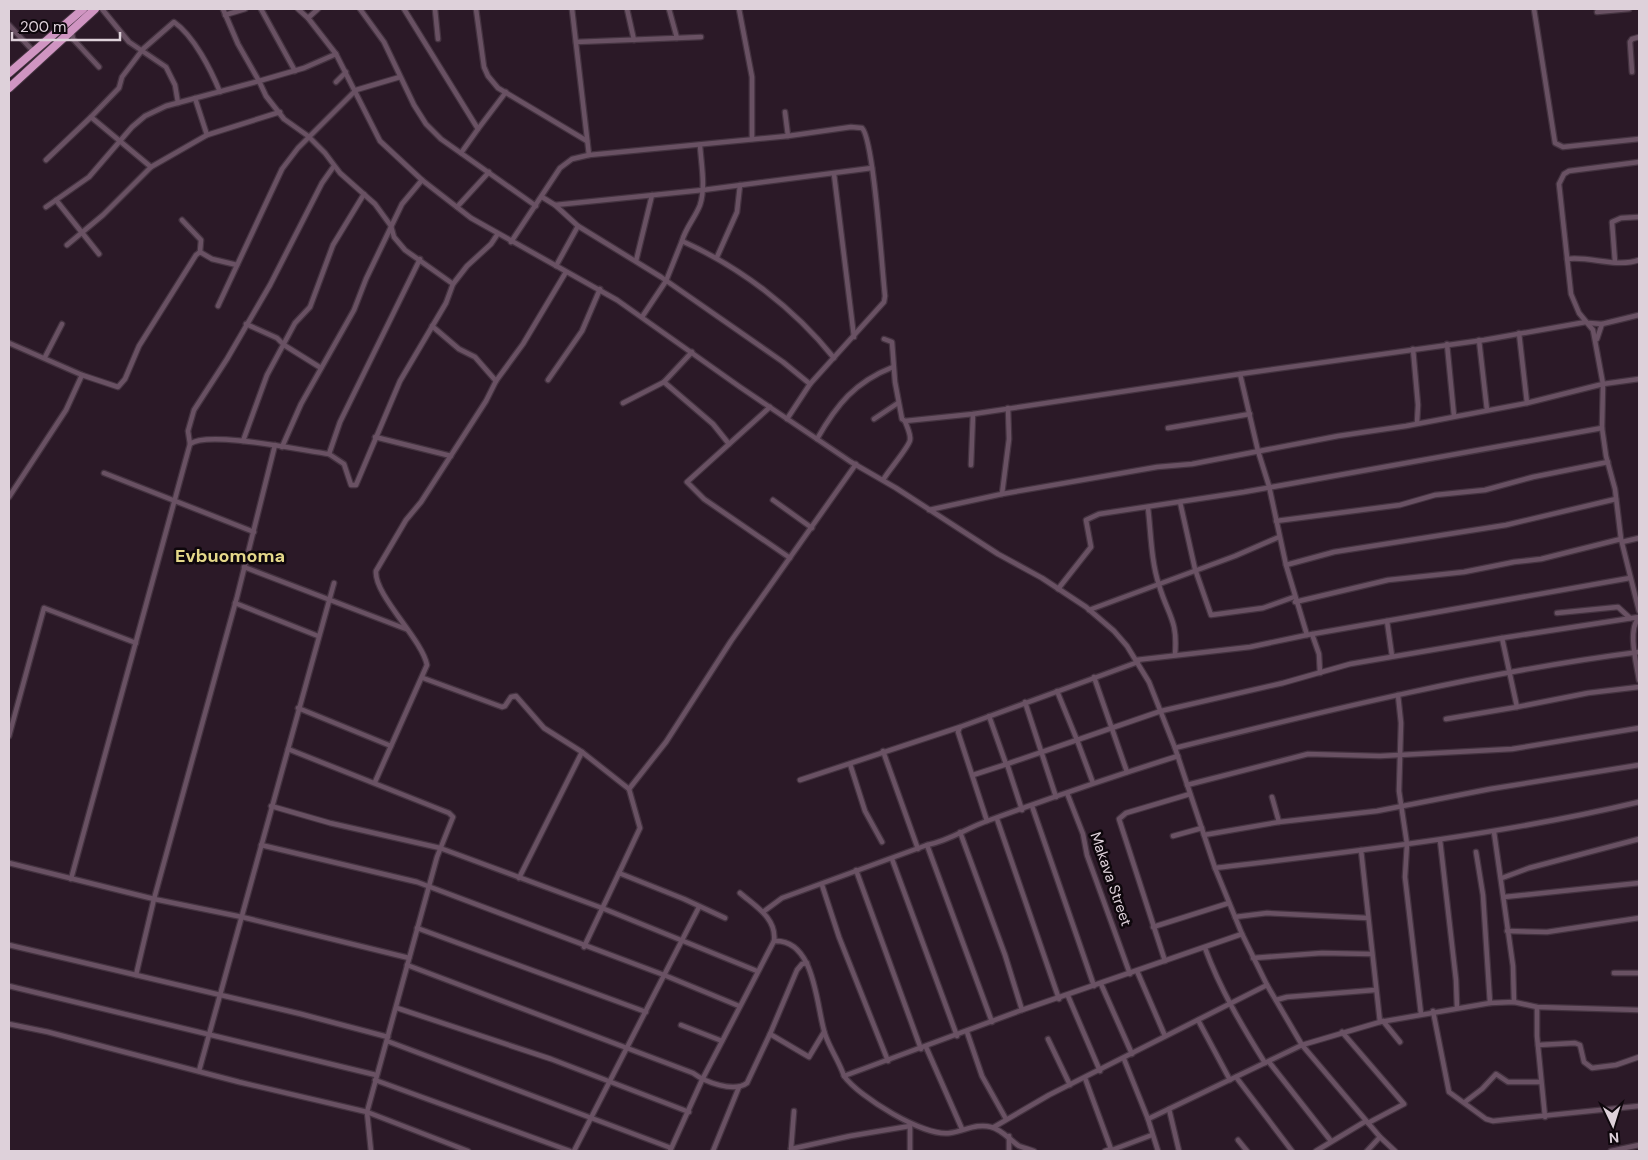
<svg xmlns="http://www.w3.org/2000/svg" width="1648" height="1160" viewBox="0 0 1648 1160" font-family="'DM Sans',sans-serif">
  <rect width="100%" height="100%" fill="#2b1927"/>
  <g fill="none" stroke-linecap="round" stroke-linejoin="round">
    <g stroke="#443340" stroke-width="7">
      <g id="street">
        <polyline points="102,9 129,42 166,67 175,85 178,103"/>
        <polyline points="261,9 295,71"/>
        <polyline points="298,9 308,18 336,54 380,141 422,180 471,218 617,300 740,387 851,462 896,488 998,554 1042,578 1086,607 1114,631 1127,646 1149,682 1175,748 1215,868 1242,934 1267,985 1302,1045 1380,1137 1395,1151"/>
        <polyline points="360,9 384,42 414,105 426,124 441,139 536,206"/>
        <polyline points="404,9 478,129 461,153"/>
        <polyline points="435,9 438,39"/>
        <polyline points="476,9 484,67 488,76 498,88 587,141"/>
        <polyline points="572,9 589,155"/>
        <polyline points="627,9 634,40"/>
        <polyline points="739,9 752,77 752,139"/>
        <polyline points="1534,9 1555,143 1563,147 1639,139"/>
        <polyline points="1597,12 1629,9"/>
        <polyline points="225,15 245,9"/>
        <polyline points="308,18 318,9"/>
        <polyline points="9,25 34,52"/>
        <polyline points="71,29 73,39 99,67"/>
        <polyline points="677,38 701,37"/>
        <polyline points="576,42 677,38 669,9"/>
        <polyline points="336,54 304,68 259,81 266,96 284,119 308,136 325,153 340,173 375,204 391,226 394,237 405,250 453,284"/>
        <polyline points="1632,72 1630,42 1632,39 1639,37"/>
        <polyline points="336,82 346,72"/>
        <polyline points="195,98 207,135"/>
        <polyline points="785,112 788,136"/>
        <path d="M91 117 119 88 122 77 143 49 174 22C194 36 211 70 220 92"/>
        <polyline points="478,129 506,92"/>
        <polyline points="46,160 91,117 151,167"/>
        <polyline points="834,174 854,337"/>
        <polyline points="542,197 555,205 703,190 872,168"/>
        <polyline points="56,200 99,254"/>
        <polyline points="555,205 578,226 661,277 783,362 810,384"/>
        <polyline points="46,207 89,177 132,127 145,116 166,106 259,81 238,44 223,9"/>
        <polyline points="457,207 489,172"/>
        <polyline points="182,220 201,240 200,252"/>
        <path d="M682 241C686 227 695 218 700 205 706 187 701 163 700 145"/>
        <path d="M511 242 560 168 572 159 589 155 788 136 851 127 862 128C874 140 882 270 885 296L884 302 810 384 787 419"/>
        <polyline points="67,245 103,215 151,167 207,135 280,112"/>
        <polyline points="717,257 737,212 740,185"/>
        <path d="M1567 259C1591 256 1616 268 1639 260"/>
        <polyline points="636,261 652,195"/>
        <polyline points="1615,262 1612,222 1621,218 1639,217"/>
        <polyline points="556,266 578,226"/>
        <polyline points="218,306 282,169 298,148 356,90 400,77"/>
        <path d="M642 317 666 281 682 241C740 267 794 308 834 358"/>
        <polyline points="1589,323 1602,324 1639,315"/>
        <polyline points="246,324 277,338 284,345 321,368"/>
        <polyline points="432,326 459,349 475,357 496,381"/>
        <polyline points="1519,333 1527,403"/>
        <polyline points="884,339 892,342 895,382 902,419 905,421 973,414 1240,374 1258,451 1269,486 1286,565 1307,635 1630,578"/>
        <polyline points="1597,339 1602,324"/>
        <polyline points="1479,340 1487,410"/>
        <polyline points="9,343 82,375 118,387 125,379 139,346 196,255 200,252 212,259 237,265"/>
        <polyline points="1447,344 1454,416"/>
        <polyline points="1413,349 1418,405 1417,423"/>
        <polyline points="45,357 62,324"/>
        <polyline points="1240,374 1484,340 1586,322"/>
        <polyline points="1639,379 1603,384 1602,428 1606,456 1615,489 1621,539 1639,611"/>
        <polyline points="548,380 582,331 600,289"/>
        <polyline points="664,382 713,424 729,444"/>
        <polyline points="623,403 664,382 692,352"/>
        <polyline points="770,407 687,482 704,499 790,558"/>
        <polyline points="874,419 898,403"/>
        <polyline points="1168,428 1250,414"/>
        <polyline points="375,437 451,456"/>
        <path d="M817 439C837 404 855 382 893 367"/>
        <polyline points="243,441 267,375 295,323 310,307 333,245 364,194"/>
        <polyline points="190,444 188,431 194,410 227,359 270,285 322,183 334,166"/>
        <polyline points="275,445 237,597 154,899 242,917 409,958"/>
        <polyline points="282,447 301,404 354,310 366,279 402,204 422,180"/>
        <polyline points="329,454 340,422 420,259"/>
        <polyline points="971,465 973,414"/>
        <polyline points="104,473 254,532"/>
        <path d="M883 480C888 471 909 447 910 440 911 434 907 427 905 421"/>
        <polyline points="1002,494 1157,467 1192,464 1338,436 1406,426 1527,403 1603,384 1593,330 1579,313 1571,294 1559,184 1564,174 1569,171 1639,162"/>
        <polyline points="9,497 66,410 82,375"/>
        <polyline points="773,500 812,528"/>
        <polyline points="1180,502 1195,569 1211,615 1263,608 1294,597"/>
        <path d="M1148 508C1151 533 1151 561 1159 585 1168 616 1178 619 1175 655"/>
        <polyline points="929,510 1002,494 1009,439 1008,408"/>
        <polyline points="1276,521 1400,505 1435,495 1485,490 1533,477 1608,462"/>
        <polyline points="1622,542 1639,538"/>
        <polyline points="1286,565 1334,552 1506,525 1616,499"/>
        <polyline points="244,567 406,629"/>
        <polyline points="1058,589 1091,547 1086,520 1099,514 1244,492 1602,428"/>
        <polyline points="1295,602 1388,580 1464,572 1514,562 1541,559 1621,539"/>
        <polyline points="235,603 318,636"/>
        <polyline points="1089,610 1235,556 1279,537"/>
        <polyline points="1557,613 1618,607 1630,618"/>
        <path d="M1639 618C1627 629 1637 666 1639 680"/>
        <polyline points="1387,621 1392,656"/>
        <polyline points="1312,634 1319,654 1320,673"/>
        <polyline points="1502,638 1639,617"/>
        <polyline points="1136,660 1250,647 1307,635"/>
        <polyline points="1094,677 1127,772"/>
        <polyline points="423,678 502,707 505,706 511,697 516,696 544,728 582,752"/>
        <polyline points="1398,695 1401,723 1399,791 1407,844 1405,877 1421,1014"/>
        <polyline points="1025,702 1056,797"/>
        <polyline points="1517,707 1588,693 1639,687"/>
        <polyline points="298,708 391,746"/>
        <polyline points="989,716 1006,764"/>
        <polyline points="9,736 44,608 136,643"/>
        <path d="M1175 748C1329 710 1482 672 1639 652"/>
        <polyline points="288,749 449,813 453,817 437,857 367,1112 371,1151"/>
        <polyline points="883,751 918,849"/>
        <polyline points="850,764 865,811 882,842"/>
        <polyline points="1007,764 1077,740 1057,691"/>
        <polyline points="973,775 1007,764 1022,810"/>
        <polyline points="800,780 960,727"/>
        <path d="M375 782 427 665C422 639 374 595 376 571L406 520 421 502 486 401 496 381 523 344 566 272"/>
        <polyline points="1093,783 1077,740 1161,711 1283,683 1350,664 1502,638 1517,707 1446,719"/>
        <polyline points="1187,785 1308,754 1380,756 1512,749 1639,728"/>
        <polyline points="1067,793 1083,834 1087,855 1130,974"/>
        <polyline points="1272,797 1279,822"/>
        <polyline points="271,806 330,823 440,848 602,908 757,971"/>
        <polyline points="1032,806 1094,986"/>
        <polyline points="997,819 1059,999"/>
        <polyline points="987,821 958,732 960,727 1138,662"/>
        <polyline points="960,832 1005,955 1022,1010"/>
        <polyline points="1494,832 1513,966 1514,1002"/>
        <polyline points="1204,835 1279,822 1377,811 1490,789 1639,765"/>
        <polyline points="1173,836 1202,828"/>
        <polyline points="1440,840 1456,980 1457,1008"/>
        <polyline points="261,845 417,882 664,975 739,1006"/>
        <polyline points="927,845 992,1022"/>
        <polyline points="1361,850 1380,1022"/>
        <polyline points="1476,852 1483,895 1490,1003"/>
        <polyline points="892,859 957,1036"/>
        <polyline points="9,863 154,899 136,975"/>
        <path d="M1215 868C1358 851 1500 835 1639 802"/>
        <polyline points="856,870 921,1049"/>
        <polyline points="619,873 640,828 629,789 666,742 731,641 856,464"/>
        <polyline points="519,878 582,752 629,789"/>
        <polyline points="1502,878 1529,868 1639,839"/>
        <path d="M71 879 190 444C208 430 304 451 329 454L344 464 351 485H356L400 381 446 303 453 284 467 266 491 244 497 235"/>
        <polyline points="822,885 839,937 888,1061"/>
        <path d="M740 893C755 906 777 918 774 941"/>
        <polyline points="1504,897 1639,883"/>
        <path d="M763 912 782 898 927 845C949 841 967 828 987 821 1050 798 1114 776 1178 756"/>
        <polyline points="1235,917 1267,913 1368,918"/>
        <polyline points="1153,927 1229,903"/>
        <polyline points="417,928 646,1012"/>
        <polyline points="1507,931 1547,932 1639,918"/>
        <polyline points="9,945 301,1014 388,1037"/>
        <polyline points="584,947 619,873 684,899 725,918"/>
        <path d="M1205 948C1220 989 1242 1026 1265 1063"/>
        <polyline points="1253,958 1322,953 1371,954"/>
        <polyline points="1165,961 1119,819 1126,813 1190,794"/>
        <polyline points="807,963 802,964 797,970 770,1034 809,1057 824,1032"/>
        <path d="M407 965 693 1073C705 1082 734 1093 747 1083L770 1034"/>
        <polyline points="1137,971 1165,1036"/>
        <polyline points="1614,973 1639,973"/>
        <polyline points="1101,984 1132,1054"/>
        <polyline points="9,986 376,1075"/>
        <polyline points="1068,996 1100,1071"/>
        <polyline points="1276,1000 1287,997 1375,990"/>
        <polyline points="1537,1007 1537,1036 1545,1117"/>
        <polyline points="397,1008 551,1059 689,1112"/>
        <polyline points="1433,1011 1449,1092 1486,1119 1493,1121 1639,1106"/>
        <polyline points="1198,1020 1230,1080"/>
        <polyline points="1383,1021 1400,1042"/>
        <polyline points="9,1024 48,1032 239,1082 367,1112 468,1151"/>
        <polyline points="681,1025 722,1041"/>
        <polyline points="967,1032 982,1076 1006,1119"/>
        <polyline points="1342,1032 1404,1104 1368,1123"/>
        <polyline points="1048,1039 1070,1085"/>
        <polyline points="387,1041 671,1148"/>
        <polyline points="1538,1045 1575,1043 1580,1045 1584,1062 1592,1068 1616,1065 1639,1057"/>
        <polyline points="926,1047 962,1129"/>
        <polyline points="1124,1059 1148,1119 1158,1151"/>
        <polyline points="1269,1062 1331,1141"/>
        <polyline points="199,1071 334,583"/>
        <path d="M844 1076C859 1097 924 1137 950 1133 964 1131 977 1123 991 1127 1001 1129 1010 1140 1019 1146 1024 1148 1029 1149 1034 1151"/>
        <polyline points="1236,1077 1292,1151"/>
        <polyline points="1085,1078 1111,1149 1105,1151"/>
        <polyline points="375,1080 570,1151"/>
        <polyline points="1465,1102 1482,1089 1496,1074 1508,1082 1541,1082"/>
        <polyline points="1169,1109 1179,1151"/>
        <polyline points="1148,1119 1302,1045 1380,1022 1490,1003 1514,1002 1537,1007 1639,1010"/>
        <polyline points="994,1127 1049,1095 1267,985"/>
        <polyline points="1238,1140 1247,1151"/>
        <polyline points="791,1149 794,1111"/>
        <polyline points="1112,1150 1152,1135"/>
        <polyline points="574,1151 699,907"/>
        <path d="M670 1151 702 1080 774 941C816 939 816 1007 825 1034 830 1049 839 1061 844 1076L1022 1010 1242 934"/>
        <polyline points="713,1151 739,1087"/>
        <polyline points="792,1151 791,1149 850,1136 910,1126"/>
        <polyline points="910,1151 910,1125"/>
        <polyline points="1009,1151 1009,1136"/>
        <polyline points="1316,1151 1366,1121"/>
        <polyline points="1367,1151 1380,1137"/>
        <polyline points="1611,1151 1639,1145"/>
      </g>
    </g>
    <g stroke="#443340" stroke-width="10">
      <g id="highway">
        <polyline points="9,73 83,9"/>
        <polyline points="9,88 95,9"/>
      </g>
    </g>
    <use href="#street" stroke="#695163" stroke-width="4.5"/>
    <use href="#highway" stroke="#d095c2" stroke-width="8"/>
  </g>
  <g text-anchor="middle" stroke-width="5" stroke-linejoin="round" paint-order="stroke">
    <g font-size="15" fill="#ded1da" stroke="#0e070c">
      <text transform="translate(1111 879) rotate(71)" y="5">Makava Street</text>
    </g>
    <g font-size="18" font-weight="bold" fill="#e5d88a" stroke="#0e070c">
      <text x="230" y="562">Evbuomoma</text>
    </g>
  </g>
  <rect width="1648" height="1160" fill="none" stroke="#ded1da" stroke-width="20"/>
  <g transform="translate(1613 1125) rotate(176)" stroke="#0e070c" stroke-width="4" paint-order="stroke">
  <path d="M0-4L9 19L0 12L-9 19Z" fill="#ded1da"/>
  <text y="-8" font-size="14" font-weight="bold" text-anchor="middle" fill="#ded1da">N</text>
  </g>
  <path d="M12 32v8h108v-8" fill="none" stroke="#ded1da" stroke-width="2.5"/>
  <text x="20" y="32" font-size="15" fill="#ded1da" stroke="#0e070c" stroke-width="4" paint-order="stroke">200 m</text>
</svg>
